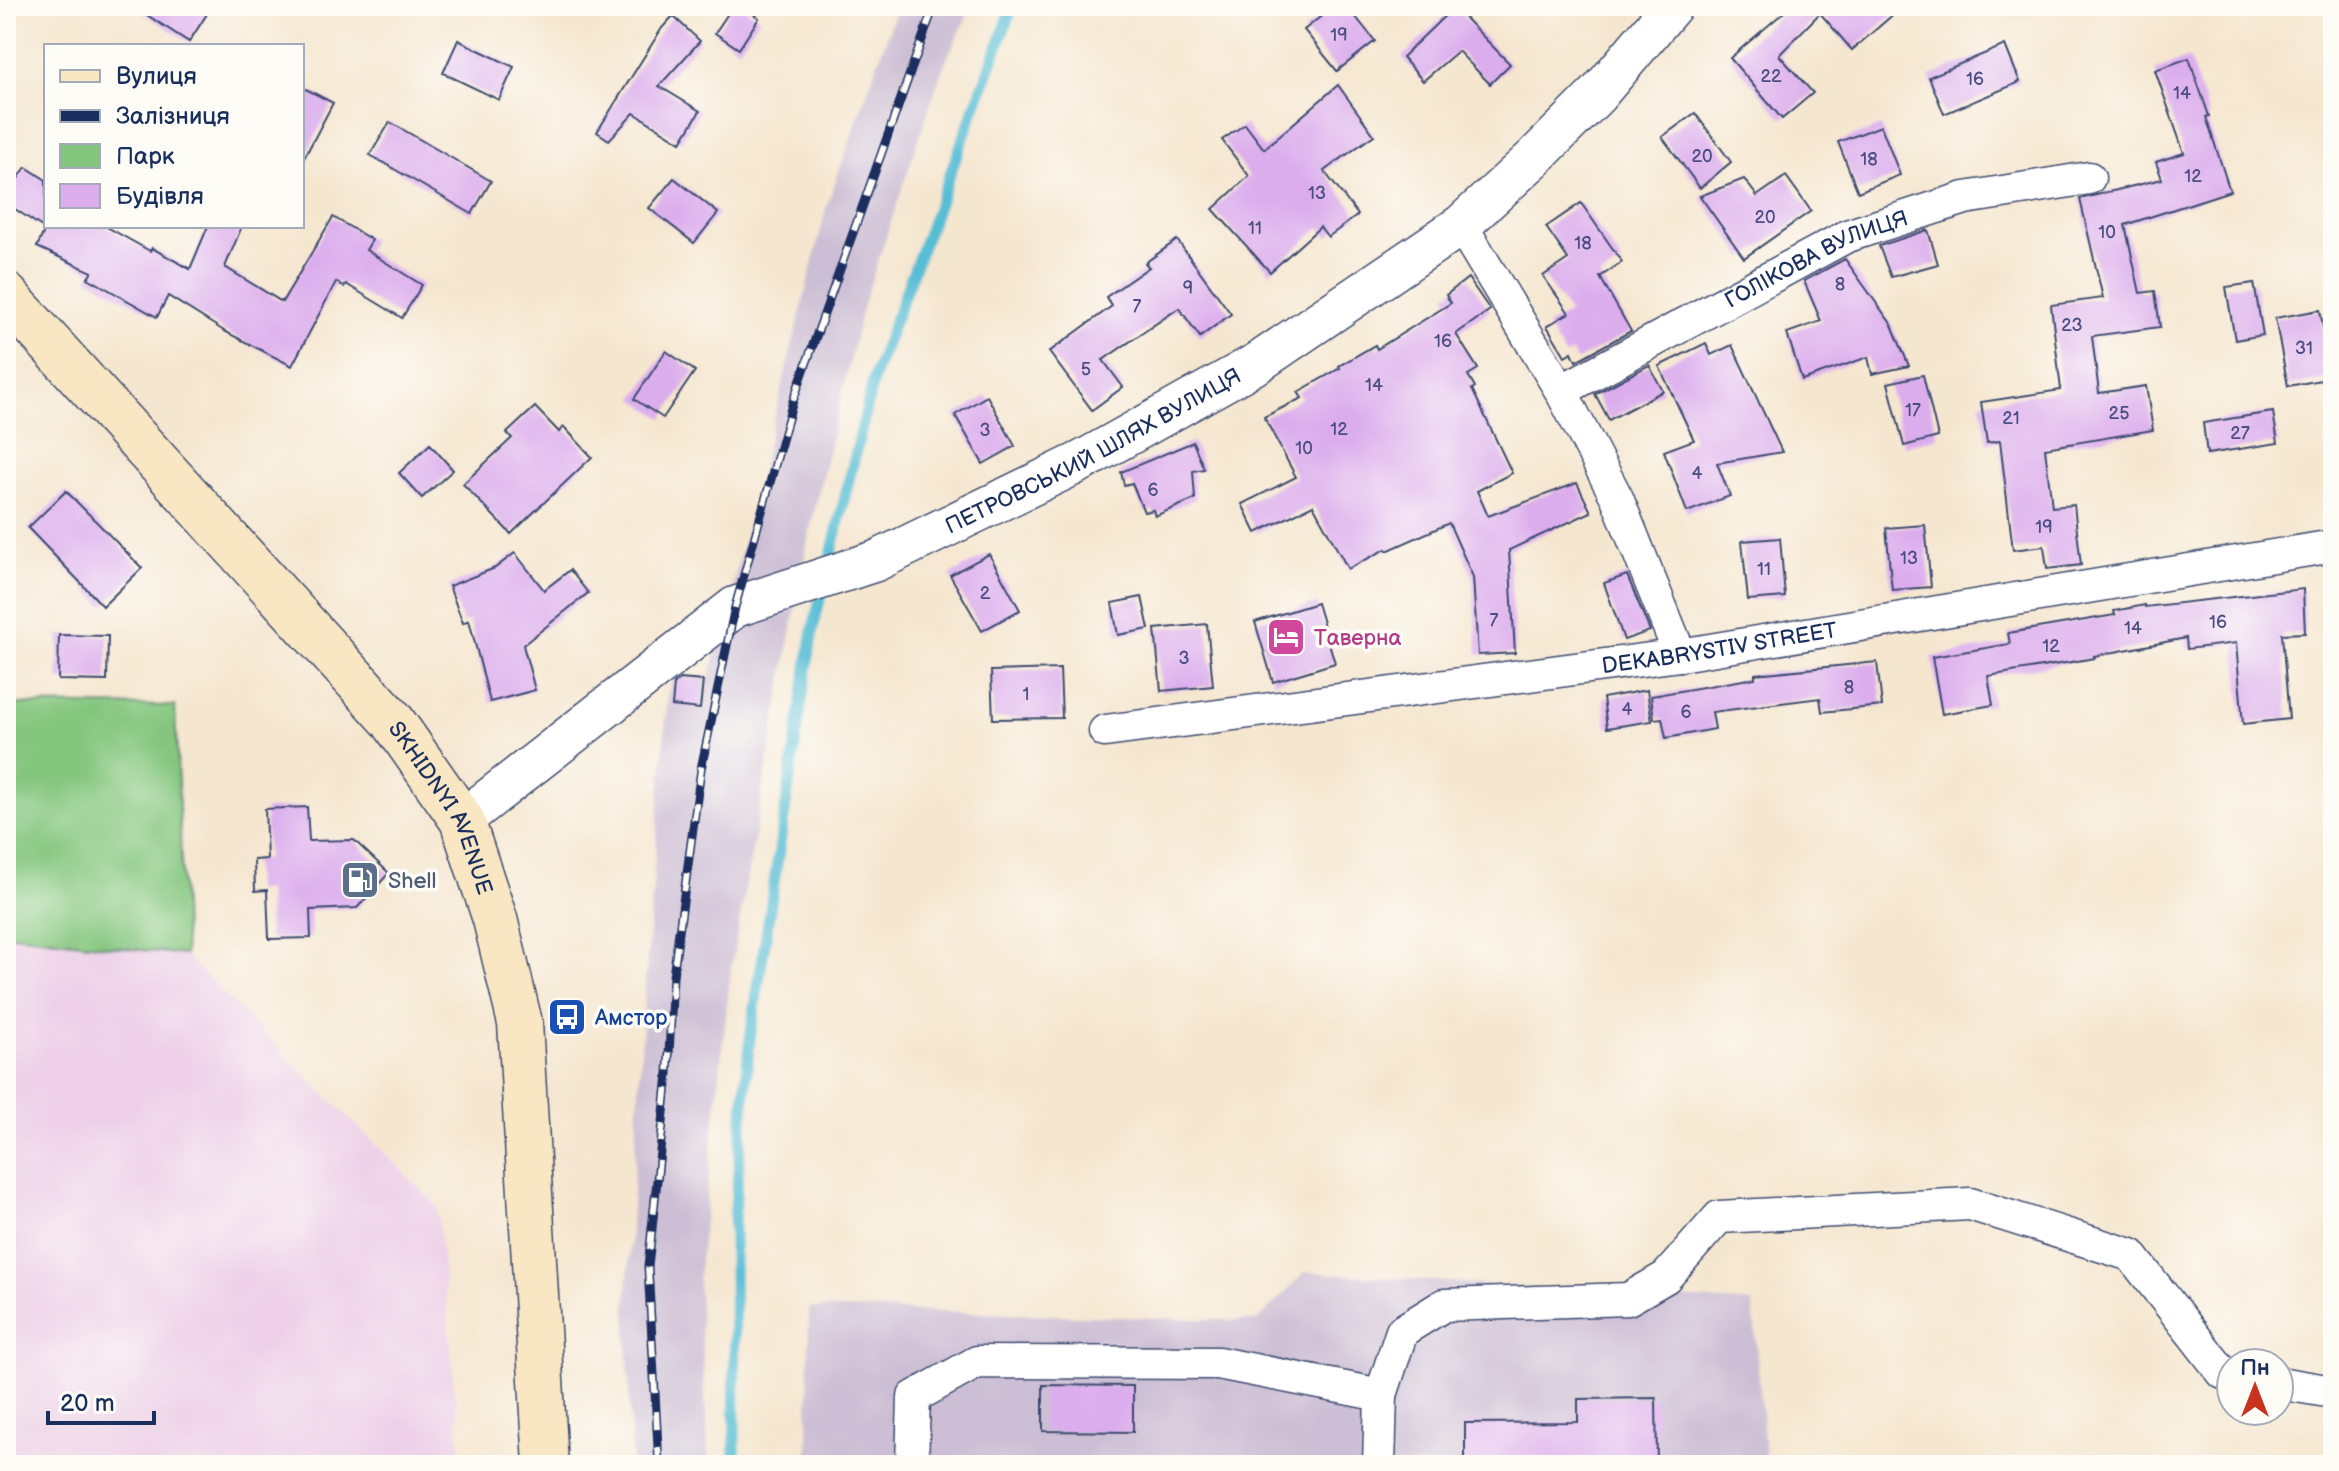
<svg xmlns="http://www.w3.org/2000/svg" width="2339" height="1471" viewBox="0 0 2339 1471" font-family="'Balsamiq Sans',sans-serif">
  <rect width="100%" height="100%" fill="#fdfcf7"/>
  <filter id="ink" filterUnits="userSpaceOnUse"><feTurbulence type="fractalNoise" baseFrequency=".0125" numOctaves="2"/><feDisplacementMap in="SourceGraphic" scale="16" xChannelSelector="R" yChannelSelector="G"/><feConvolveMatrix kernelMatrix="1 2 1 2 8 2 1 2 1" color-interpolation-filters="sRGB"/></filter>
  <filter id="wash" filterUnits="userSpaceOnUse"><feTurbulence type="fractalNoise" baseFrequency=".006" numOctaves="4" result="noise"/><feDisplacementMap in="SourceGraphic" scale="32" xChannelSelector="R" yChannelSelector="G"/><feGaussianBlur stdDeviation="1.8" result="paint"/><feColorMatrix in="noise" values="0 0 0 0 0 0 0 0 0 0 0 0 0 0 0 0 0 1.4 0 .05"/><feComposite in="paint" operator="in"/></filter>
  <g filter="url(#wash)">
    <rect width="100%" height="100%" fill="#f5e6cf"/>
    <polygon fill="#edd0e8" points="6,934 185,955 437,1205 462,1465 6,1465"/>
    <g fill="#ccbed4">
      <polygon points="898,6 972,6 943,67 862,308 808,538 731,968 698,1278 709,1465 632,1465 626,1310 645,986 668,692 674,676 710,677 827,205"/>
      <polygon points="1305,1272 1753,1303 1766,1465 808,1465 809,1308 1257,1321"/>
    </g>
    <polygon fill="#84c67e" stroke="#507a6e" stroke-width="2" points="6,704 175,706 185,955 6,934"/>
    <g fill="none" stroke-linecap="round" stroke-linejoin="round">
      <g stroke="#57bdd5" stroke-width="11">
        <polyline points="828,567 875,373 1013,6"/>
        <polyline points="735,1465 734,1221 749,1046 813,629 823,587"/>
      </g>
    </g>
    <g id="blocks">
      <g fill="#dcaded">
        <polygon points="133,6 212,6 189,42"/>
        <polygon points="733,6 741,6 759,18 739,49 715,33"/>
        <polygon points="1334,6 1347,6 1375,41 1337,71 1304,30"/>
        <polygon points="1791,6 1903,6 1852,50 1820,13 1779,55 1813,93 1782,119 1730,58"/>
        <polygon points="1454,7 1510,64 1490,84 1458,51 1423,81 1402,57"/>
        <polygon points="673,16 700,41 659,86 700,111 681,142 634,113 609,140 597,132 662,28"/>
        <polygon points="458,40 514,67 499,100 443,73"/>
        <polygon points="2005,45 2020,82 1944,114 1929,77"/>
        <polygon points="2189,58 2209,116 2206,117 2230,191 2125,225 2140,293 2155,291 2160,327 2092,336 2099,393 2146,386 2153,430 2045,448 2052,507 2074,505 2081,565 2047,569 2044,546 2013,550 2000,441 1987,443 1981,402 2061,390 2051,305 2103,298 2080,199 2162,179 2156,162 2184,153 2155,70"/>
        <polygon points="1338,85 1374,135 1324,171 1358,215 1328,237 1320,227 1270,272 1213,209 1249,176 1222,140 1245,124 1264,149"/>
        <polygon points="302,87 333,103 302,162"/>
        <polygon points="1695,113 1731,162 1700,188 1662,137"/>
        <polygon points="390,122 491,181 472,214 370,155"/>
        <polygon points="1881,126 1900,175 1858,192 1838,142"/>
        <polygon points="26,167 46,180 46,228 105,226 150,251 152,248 190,269 208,226 242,226 225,267 282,302 333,217 372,240 366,250 422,285 402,318 346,284 344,287 336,282 292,366 224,331 168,296 157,317 88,278 92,272 37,247 45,229 6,203 6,196"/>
        <polygon points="1786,176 1811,211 1744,258 1700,196 1744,179 1757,196"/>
        <polygon points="674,178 718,213 694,243 649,208"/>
        <polygon points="1581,203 1622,262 1600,277 1631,331 1576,361 1572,352 1565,356 1547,326 1569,313 1543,276 1568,259 1546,227"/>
        <polygon points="1928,230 1938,264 1891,277 1879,246"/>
        <polygon points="1177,240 1231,314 1200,337 1179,308 1103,360 1123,387 1092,410 1049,352 1112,306 1106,297 1149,267 1145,263"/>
        <polygon points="1845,259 1892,325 1909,366 1872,374 1868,357 1802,380 1787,333 1821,321 1804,281"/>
        <polygon points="1468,278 1490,310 1456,334 1478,369 1468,375 1475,387 1472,389 1512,473 1477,491 1488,516 1577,483 1591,512 1509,550 1515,653 1478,655 1473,577 1449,523 1387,551 1386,549 1348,569 1313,505 1256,533 1242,504 1296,477 1264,417 1302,398 1298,392 1340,368 1339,366 1375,345 1377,349 1451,303 1446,295"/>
        <polygon points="2254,283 2263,335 2235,340 2226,287"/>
        <polygon points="2320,310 2332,378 2288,386 2275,318"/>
        <polygon points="1706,343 1711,355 1732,345 1782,452 1717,463 1730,496 1687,512 1664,451 1694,440 1659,366"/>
        <polygon points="666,351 695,371 663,418 634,399"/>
        <polygon points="1649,365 1663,391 1609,420 1595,394"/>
        <polygon points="1923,375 1938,437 1904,446 1888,383"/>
        <polygon points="987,396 1015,446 983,464 955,415"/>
        <polygon points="535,407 559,432 564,427 592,457 511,534 463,484 512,438 507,433"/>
        <polygon points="2273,412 2278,443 2207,454 2203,423"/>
        <polygon points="1193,442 1204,469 1193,471 1195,499 1155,516 1153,510 1144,512 1132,483 1124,485 1121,472"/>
        <polygon points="430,444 453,470 422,498 399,473"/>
        <polygon points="66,491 142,568 103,606 28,528"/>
        <polygon points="1925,525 1931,587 1892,590 1886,528"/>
        <polygon points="1780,538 1785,597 1748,600 1742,541"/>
        <polygon points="515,553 544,590 570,570 588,593 523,645 535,690 490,702 469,620 463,623 449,586 495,568"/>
        <polygon points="989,554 1020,610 982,631 950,575"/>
        <polygon points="1627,575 1650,631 1624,640 1604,583"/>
        <polygon points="2303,589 2305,633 2282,634 2289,719 2243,724 2236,643 2187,649 2186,638 2094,656 2095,658 1988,676 1993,705 1942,714 1932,657 2010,644 2008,633 2115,615 2114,611 2145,605 2145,607"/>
        <polygon points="1142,597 1149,629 1118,635 1112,603"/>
        <polygon points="1317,603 1335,663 1273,682 1255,622"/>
        <polygon points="1207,624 1213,686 1161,691 1155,629"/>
        <polygon points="59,635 108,636 107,681 58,680"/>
        <polygon points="1877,662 1882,706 1822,712 1820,698 1712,712 1715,729 1666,738 1662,718 1654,719 1651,696 1755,678 1755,674"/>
        <polygon points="1060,669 1062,718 993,719 991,671"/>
        <polygon points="680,679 703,681 700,709 672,706 674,684"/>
        <polygon points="1647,690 1652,721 1607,728 1603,698"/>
        <polygon points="307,807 309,841 354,840 389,873 357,908 310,910 311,938 269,939 267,890 255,891 254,860 267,859 265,809"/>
        <polygon points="1043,1385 1133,1386 1133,1432 1043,1431"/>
        <polygon points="1656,1398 1657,1465 1465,1465 1465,1423 1578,1422 1578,1399"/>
      </g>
    </g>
  </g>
  <g filter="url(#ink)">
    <use href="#blocks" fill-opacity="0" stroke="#3c4a6f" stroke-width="2"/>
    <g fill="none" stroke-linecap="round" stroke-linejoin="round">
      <g stroke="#3c4a6f" stroke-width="35">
        <g id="minor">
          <polyline points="1461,225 1561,391 1617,498 1680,655"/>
          <path id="s1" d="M1561 391 1847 236 1965 198 2089 178"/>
          <path id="s2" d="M1105 731 1680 655 2333 546"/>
          <polyline points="2279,1383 2333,1392"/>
          <polyline points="1381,1395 1402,1331 1444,1305 1628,1299 1666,1277 1719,1217 1970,1204 2131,1255 2223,1373 2231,1374"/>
          <polyline points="912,1465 914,1397 977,1362 1218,1363 1381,1395 1379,1465"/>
        </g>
      </g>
      <g stroke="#3c4a6f" stroke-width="43">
        <g id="tertiary">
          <path id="s3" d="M462 820 735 607 876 561 1082 461 1259 362 1461 225 1534 158 1598 94 1672 6"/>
        </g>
      </g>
      <g stroke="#3c4a6f" stroke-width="47">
        <g id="secondary">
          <path id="s4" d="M6 295 392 720 462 820 495 919 520 1023 546 1465"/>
        </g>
      </g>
      <use href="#minor" stroke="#fff" stroke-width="32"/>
      <use href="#tertiary" stroke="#fff" stroke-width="40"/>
      <use href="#secondary" stroke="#f9e7c3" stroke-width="44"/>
      <g stroke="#1b2f5e" stroke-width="9">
        <polyline id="rail" points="659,1465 648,1267 668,1074 673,976 701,769 735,607 793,401 934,6"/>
      </g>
      <use href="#rail" stroke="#fdfcf7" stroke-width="6" stroke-dasharray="18" stroke-linecap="butt"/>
    </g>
  </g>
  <defs>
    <g id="hotel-square" transform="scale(2)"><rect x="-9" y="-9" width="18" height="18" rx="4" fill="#d1479c" stroke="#fdfcf7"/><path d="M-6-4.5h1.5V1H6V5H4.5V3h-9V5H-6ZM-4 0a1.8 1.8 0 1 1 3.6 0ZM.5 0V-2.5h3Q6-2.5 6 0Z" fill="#fff"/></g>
    <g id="fuel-square" transform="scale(2)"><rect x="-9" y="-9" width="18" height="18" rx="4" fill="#5c6f8a" stroke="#fdfcf7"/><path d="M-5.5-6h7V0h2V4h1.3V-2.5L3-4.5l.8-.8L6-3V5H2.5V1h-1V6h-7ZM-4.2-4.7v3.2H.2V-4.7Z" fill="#fff"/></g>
    <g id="bus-square" transform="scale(2)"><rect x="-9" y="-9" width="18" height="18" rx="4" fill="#1a4fb4" stroke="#fdfcf7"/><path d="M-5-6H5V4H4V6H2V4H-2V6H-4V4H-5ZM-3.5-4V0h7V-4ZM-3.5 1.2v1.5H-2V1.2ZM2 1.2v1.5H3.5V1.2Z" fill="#fff"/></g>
  </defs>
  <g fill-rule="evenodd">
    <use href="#hotel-square" x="1286" y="637"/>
    <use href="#fuel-square" x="360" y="880"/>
    <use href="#bus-square" x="567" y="1017"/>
  </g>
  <g text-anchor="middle" stroke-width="7" stroke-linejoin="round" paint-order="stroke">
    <g font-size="18" fill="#4b4e82">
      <text x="1339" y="41">19</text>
      <text x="1771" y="82">22</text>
      <text x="1975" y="85">16</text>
      <text x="2182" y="99">14</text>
      <text x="1702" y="162">20</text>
      <text x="1869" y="165">18</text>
      <text x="2193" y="182">12</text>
      <text x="1317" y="199">13</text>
      <text x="1765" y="223">20</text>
      <text x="1255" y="234">11</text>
      <text x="2107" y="238">10</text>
      <text x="1583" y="249">18</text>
      <text x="1840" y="290">8</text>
      <text x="1188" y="294">9</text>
      <text x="1137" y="312">7</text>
      <text x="2072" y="331">23</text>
      <text x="1443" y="347">16</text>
      <text x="2304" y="354">31</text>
      <text x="1086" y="375">5</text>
      <text x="1374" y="391">14</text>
      <text x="1913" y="416">17</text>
      <text x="2119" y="419">25</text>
      <text x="2011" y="424">21</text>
      <text x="1339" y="435">12</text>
      <text x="985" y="436">3</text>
      <text x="2240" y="439">27</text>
      <text x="1304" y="454">10</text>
      <text x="1697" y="479">4</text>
      <text x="1153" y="496">6</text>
      <text x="2044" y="533">19</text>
      <text x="1909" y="564">13</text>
      <text x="1764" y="575">11</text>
      <text x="985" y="599">2</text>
      <text x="1494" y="626">7</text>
      <text x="2218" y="628">16</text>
      <text x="2133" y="634">14</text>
      <text x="2051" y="652">12</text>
      <text x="1184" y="664">3</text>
      <text x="1849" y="693">8</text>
      <text x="1026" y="700">1</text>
      <text x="1627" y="715">4</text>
      <text x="1686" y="718">6</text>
    </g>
    <g font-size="22" fill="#1b2f5e" stroke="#fdfcf7">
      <text dy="8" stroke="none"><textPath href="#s1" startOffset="288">ГОЛІКОВА ВУЛИЦЯ</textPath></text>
      <text dy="8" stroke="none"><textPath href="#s3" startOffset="738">ПЕТРОВСЬКИЙ ШЛЯХ ВУЛИЦЯ</textPath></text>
      <text dy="8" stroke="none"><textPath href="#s2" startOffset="620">DEKABRYSTIV STREET</textPath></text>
      <text dy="8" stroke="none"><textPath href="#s4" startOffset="676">SKHIDNYI AVENUE</textPath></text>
    </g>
    <g font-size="22" fill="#b23c85" stroke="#fdfcf7" text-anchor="start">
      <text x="1314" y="645">Таверна</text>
    </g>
    <g font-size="22" fill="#4e5e75" stroke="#fdfcf7" text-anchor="start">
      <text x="388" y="888">Shell</text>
    </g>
    <g font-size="22" fill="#164399" stroke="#fdfcf7" text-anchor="start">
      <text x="595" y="1025">Амстор</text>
    </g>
  </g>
  <rect width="2339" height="1471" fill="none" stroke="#fdfcf7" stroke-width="32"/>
  <rect x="44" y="44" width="260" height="184" fill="#fdfcf7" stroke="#a3aaba" stroke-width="2"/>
  <rect x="60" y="70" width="40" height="12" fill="#f9e7c3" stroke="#a3aaba" stroke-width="2"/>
  <text x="116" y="84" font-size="24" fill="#1b2f5e">Вулиця</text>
  <rect x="60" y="110" width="40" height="12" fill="#1b2f5e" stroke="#a3aaba" stroke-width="2"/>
  <text x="116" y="124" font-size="24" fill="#1b2f5e">Залізниця</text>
  <rect x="60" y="144" width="40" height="24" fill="#84c67e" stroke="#a3aaba" stroke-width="2"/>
  <text x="116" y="164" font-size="24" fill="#1b2f5e">Парк</text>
  <rect x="60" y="184" width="40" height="24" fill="#dcaded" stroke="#a3aaba" stroke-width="2"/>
  <text x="116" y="204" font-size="24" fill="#1b2f5e">Будівля</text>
  <g transform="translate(2255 1387)"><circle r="38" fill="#fdfcf7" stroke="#a3aaba" stroke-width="2"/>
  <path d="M0-6L14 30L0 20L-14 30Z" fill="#c8321e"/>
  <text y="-12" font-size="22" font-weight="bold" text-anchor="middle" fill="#1b2f5e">Пн</text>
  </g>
  <path d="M48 1411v12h106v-12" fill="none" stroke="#1b2f5e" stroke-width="4"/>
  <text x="60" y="1411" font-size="24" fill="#1b2f5e" stroke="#fdfcf7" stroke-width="6" paint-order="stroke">20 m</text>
</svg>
